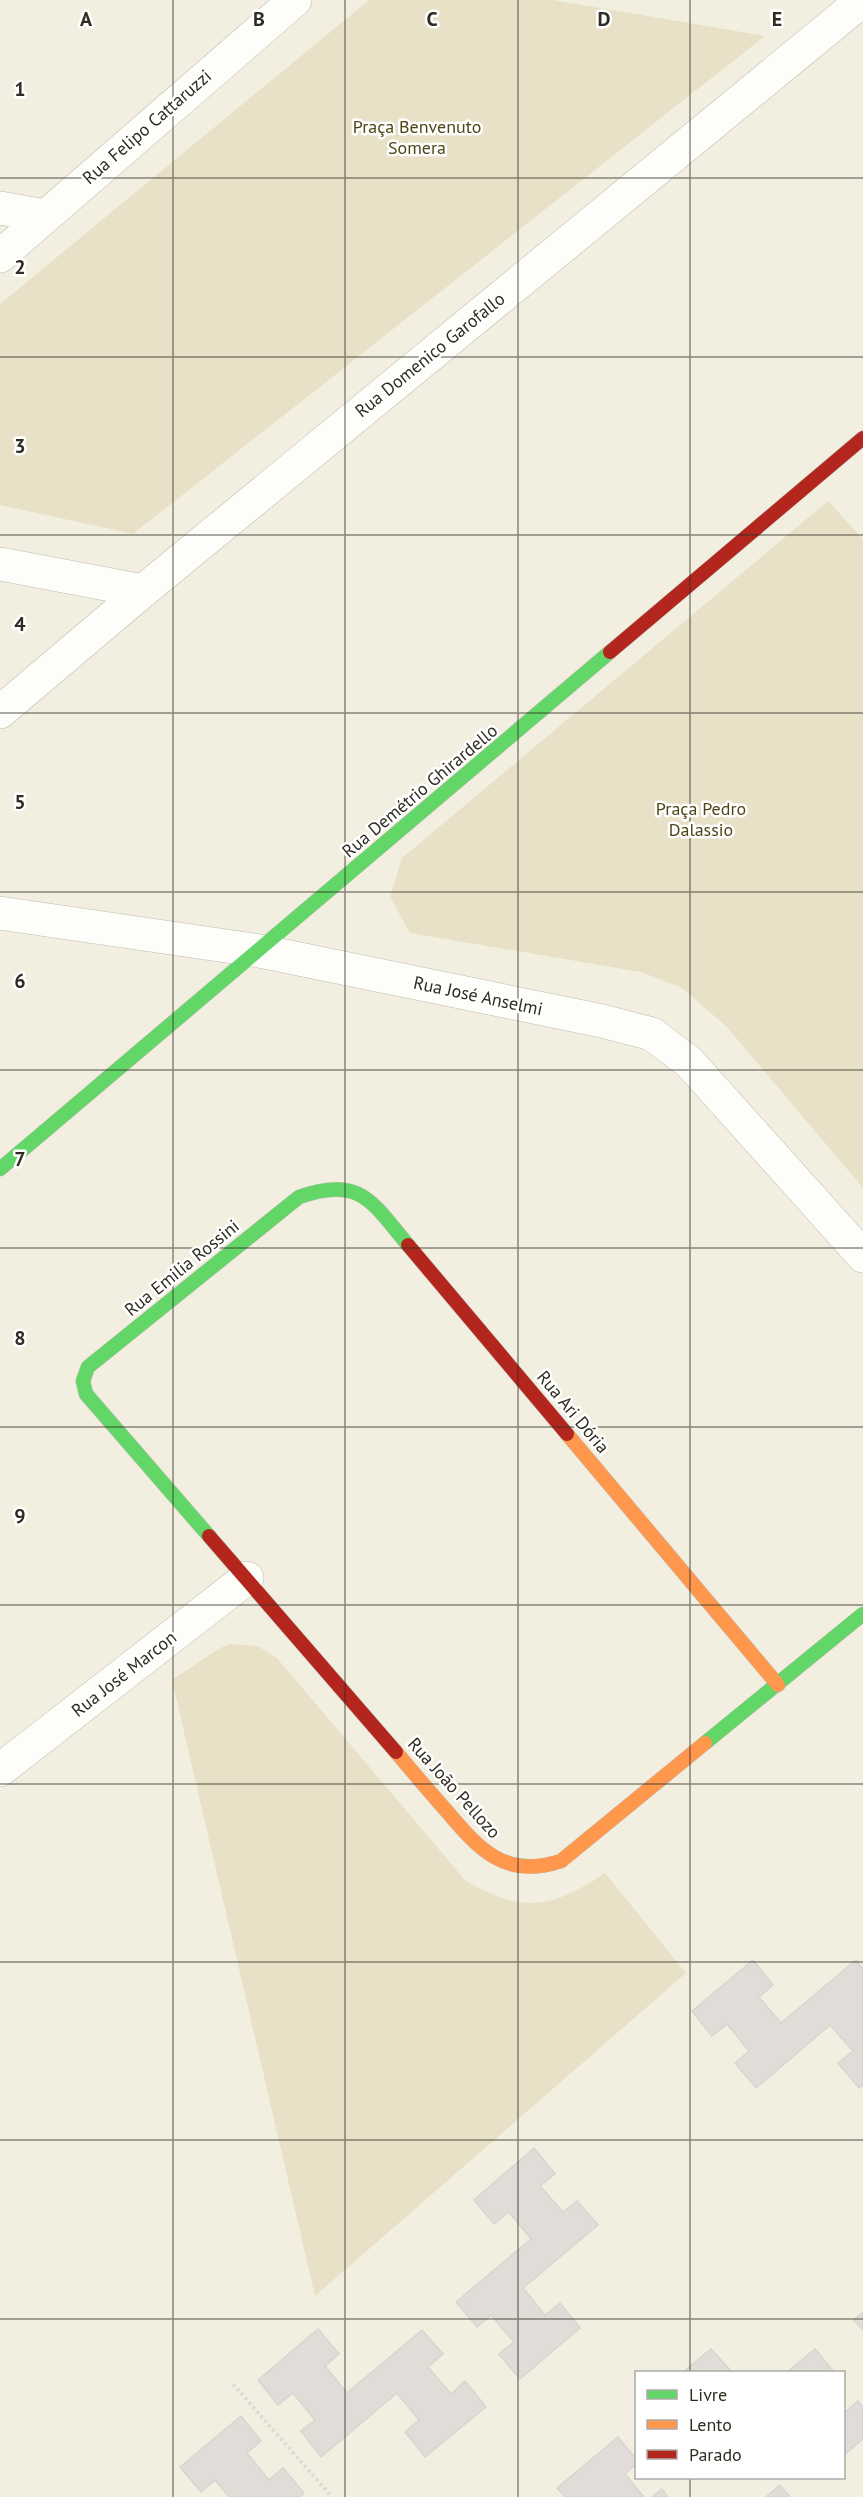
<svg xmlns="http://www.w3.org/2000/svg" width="863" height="2497" viewBox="0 0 863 2497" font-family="'PT Sans',sans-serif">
  <rect width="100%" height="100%" fill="#f2efe1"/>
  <g fill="#e8e1c7">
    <polygon points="369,0 553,0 765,36 133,534 0,505 0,304"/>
    <polygon points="828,501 863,539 863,1188 726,1026 682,988 641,972 410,933 390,897 402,858"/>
    <path d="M230 1644 258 1646 277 1658 465 1880C521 1914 552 1909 605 1873L686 1973 315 2296 172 1680 218 1649Z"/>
  </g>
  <g fill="#e2dcd8" stroke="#d9d4d1" stroke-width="1.5">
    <polygon points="753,1960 773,1985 759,1997 781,2023 856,1960 863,1969 863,2085 859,2088 838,2063 853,2051 830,2025 756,2088 735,2063 749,2051 727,2024 712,2036 692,2011"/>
    <polygon points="534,2148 555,2174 540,2186 563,2212 577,2201 598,2225 523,2288 545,2315 560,2303 580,2328 520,2379 499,2354 514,2342 491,2315 477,2327 456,2302 531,2239 509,2212 494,2224 474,2200"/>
    <polygon points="863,2312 863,2330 854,2320"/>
    <polygon points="318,2329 339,2354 325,2366 347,2393 422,2330 443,2354 428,2367 451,2394 465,2381 486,2407 425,2457 405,2432 419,2420 397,2393 321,2457 301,2431 315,2420 293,2393 278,2405 258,2380"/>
    <polygon points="711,2349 732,2372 683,2372"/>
    <polygon points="815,2349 834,2372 787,2372"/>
    <polygon points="858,2401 863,2407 863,2439 844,2455 844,2413"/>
    <polygon points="241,2416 261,2441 247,2453 269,2480 283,2468 304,2493 300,2497 229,2497 215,2480 201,2492 180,2467"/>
    <polygon points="618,2437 636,2459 636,2464 625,2474 644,2497 565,2497 557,2488"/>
    <polygon points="780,2485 790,2497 766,2497"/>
    <polygon points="662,2489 668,2497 652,2497"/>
  </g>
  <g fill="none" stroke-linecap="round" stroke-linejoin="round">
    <g stroke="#bebbb1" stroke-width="34">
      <g id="street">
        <polyline points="0,208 45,216"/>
        <polyline points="0,256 295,0"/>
        <polyline points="0,564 143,591"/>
        <polyline points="0,712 143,591 863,0"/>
        <polyline points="0,913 260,951 602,1021 652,1034 689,1062 863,1256"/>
        <polyline points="0,1770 247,1578"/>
      </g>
    </g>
    <g stroke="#bebbb1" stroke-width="15">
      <g id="fast">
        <polyline points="0,1169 610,652"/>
        <path d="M209 1536 86 1394 83 1381 88 1367 299 1197C360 1175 372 1202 408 1245"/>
        <polyline points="705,1743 863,1614"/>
      </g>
    </g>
    <g stroke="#bebbb1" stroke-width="15">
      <g id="slow">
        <polyline points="567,1434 778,1685"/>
        <path d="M396 1752C412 1771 428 1790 444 1808 478 1848 504 1880 561 1861L705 1743"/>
      </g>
    </g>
    <g stroke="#bebbb1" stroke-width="15">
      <g id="jam">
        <polyline points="610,652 863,438"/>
        <polyline points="408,1245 567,1434"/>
        <polyline points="209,1536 396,1752"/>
      </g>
    </g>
    <polyline stroke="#dcdbd6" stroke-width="4" stroke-dasharray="3 3" stroke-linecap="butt" points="233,2384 332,2497"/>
    <use href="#street" stroke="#fdfdfa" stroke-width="33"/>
    <use href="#fast" stroke="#63d668" stroke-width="14"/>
    <use href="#slow" stroke="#ff974d" stroke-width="14"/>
    <use href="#jam" stroke="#b3261e" stroke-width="14"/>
  </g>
  <path fill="none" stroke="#2f2c22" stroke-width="1.5" stroke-opacity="0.55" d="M173 0V2497M345 0V2497M518 0V2497M690 0V2372M0 178H863M0 357H863M0 535H863M0 713H863M0 892H863M0 1070H863M0 1248H863M0 1427H863M0 1605H863M0 1784H863M0 1962H863M0 2140H863M0 2319H863M690 2478V2497"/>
  <g text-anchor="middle" stroke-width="5" stroke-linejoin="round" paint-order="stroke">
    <g font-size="18" fill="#2f2c22" stroke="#fff">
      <text transform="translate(147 127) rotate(-41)" y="6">Rua Felipo Cattaruzzi</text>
      <text transform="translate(430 355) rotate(-39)" y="6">Rua Domenico Garofallo</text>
      <text transform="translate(420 791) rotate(-40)" y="6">Rua Demétrio Ghirardello</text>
      <text transform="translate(478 996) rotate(12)" y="6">Rua José Anselmi</text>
      <text transform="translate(182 1268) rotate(-39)" y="6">Rua Emilia Rossini</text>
      <text transform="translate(573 1412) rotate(50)" y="6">Rua Ari Dória</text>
      <text transform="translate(124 1674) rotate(-38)" y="6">Rua José Marcon</text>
      <text transform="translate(454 1788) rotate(48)" y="6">Rua João Pellozo</text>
    </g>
    <g font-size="18" fill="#504516" stroke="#fff">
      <text x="417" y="133">Praça Benvenuto<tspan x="417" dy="21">Somera</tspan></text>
      <text x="701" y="815">Praça Pedro<tspan x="701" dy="21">Dalassio</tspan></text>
    </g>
  </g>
  <g font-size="20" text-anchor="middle" font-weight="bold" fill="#2f2c22" stroke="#fff" stroke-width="5" stroke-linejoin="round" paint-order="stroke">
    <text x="86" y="26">A</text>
    <text x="259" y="26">B</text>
    <text x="432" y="26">C</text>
    <text x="604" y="26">D</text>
    <text x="777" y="26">E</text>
    <text x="20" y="96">1</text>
    <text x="20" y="274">2</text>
    <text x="20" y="453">3</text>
    <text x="20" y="631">4</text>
    <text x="20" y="809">5</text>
    <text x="20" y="988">6</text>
    <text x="20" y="1166">7</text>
    <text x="20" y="1345">8</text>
    <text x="20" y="1523">9</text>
  </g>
  <rect x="635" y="2371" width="210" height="108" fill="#ffffff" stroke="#acaba7" stroke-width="1.5"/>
  <rect x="647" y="2390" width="30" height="9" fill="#63d668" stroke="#acaba7" stroke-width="1.5"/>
  <text x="689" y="2401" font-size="18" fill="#2f2c22">Livre</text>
  <rect x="647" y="2420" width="30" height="9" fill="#ff974d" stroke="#acaba7" stroke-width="1.5"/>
  <text x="689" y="2431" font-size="18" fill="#2f2c22">Lento</text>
  <rect x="647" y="2450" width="30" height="9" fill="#b3261e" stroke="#acaba7" stroke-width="1.5"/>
  <text x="689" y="2461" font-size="18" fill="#2f2c22">Parado</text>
</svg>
